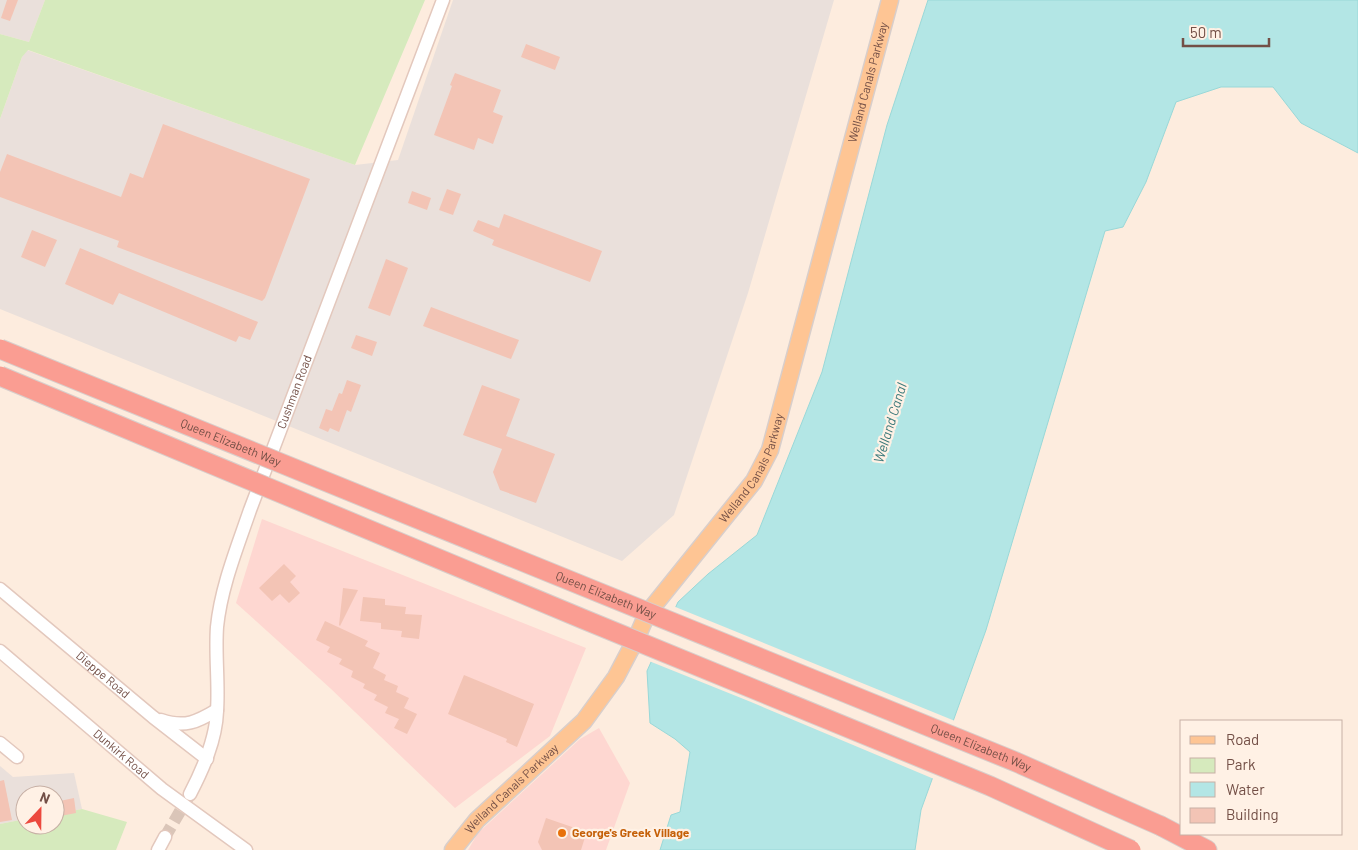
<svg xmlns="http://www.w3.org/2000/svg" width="1358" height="850" viewBox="0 0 1358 850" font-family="Barlow,sans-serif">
  <rect width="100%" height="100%" fill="#fdecde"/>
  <g fill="#fed7d1">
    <polygon points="262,519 586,648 550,736 455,808 330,688 236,603"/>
    <polygon points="599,728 630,783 606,850 468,850 478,833 580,739"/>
  </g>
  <g fill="#eae0db">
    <polygon points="0,0 45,0 29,42 0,34"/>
    <polygon points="453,0 834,0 748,293 674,515 622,561 0,309 0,119 22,57 27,50 355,165 398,160"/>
    <polygon points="0,766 13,777 74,773 82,809 55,814 55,795 25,795 25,819 0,824"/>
  </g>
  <g fill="#d6eabd">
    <polygon points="45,0 425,0 355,165 28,50 22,57 0,119 0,34 29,42"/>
    <polygon points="82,809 127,822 116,850 0,850 0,824 25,819 25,825 55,825 55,814"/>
  </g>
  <polygon fill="#b3e6e5" stroke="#99d8d8" points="928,0 1358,0 1358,153 1301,123 1273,87 1221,87 1176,102 1146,182 1123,227 1105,231 986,630 921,810 915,850 660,850 671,815 680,812 690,752 675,739 650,723 647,671 678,602 708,574 757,535 822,372 887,125"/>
  <polygon fill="#fdecde" points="673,606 955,721 934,779 751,702 649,661"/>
  <g fill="#f3c4b5">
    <polygon points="7,0 18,0 10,21 1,18"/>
    <polygon points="526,44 560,57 555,70 521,57"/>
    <polygon points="455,73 501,90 493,112 503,116 493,144 478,138 474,150 434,135 452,86 450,85"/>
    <polygon points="163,124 310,179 265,298 262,301 117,247 119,241 0,197 0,172 7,154 121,197 130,173 143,178"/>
    <polygon points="447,189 461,194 453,215 439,210"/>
    <polygon points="412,191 431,198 427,210 408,203"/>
    <polygon points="504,214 602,251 590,282 492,245 494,240 473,231 478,220 499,228"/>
    <polygon points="32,230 57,240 45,267 21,257"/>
    <polygon points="80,248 258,322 250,340 239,336 236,342 119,293 113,305 65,284"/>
    <polygon points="386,259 408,268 390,316 368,308"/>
    <polygon points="431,307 519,340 511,359 423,326"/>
    <polygon points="356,335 377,342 372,356 351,348"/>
    <polygon points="347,380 361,385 351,412 347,410 339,432 330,428 328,432 319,428 326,409 332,411 339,393 342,394"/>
    <polygon points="482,385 520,399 506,436 555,454 536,503 500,490 493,472 502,449 463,435"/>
    <polygon points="284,564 296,576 290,582 300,593 289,603 280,594 272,601 259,588"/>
    <polygon points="343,588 358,590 340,626 339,625"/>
    <polygon points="363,597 385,599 385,605 406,607 405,614 422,615 419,639 401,637 402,631 381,629 381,623 360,621"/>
    <polygon points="325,621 368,641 365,646 380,653 373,668 386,675 384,680 398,686 396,692 409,698 404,708 417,714 407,734 394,728 399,719 385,713 388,707 374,700 377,695 363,688 365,684 351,677 353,671 339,664 342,659 327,652 330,647 316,640"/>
    <polygon points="464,675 534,704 517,747 506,742 507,739 448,714"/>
    <polygon points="4,780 12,820 0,822 0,781"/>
    <polygon points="74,798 76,813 55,817 55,802"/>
    <polygon points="546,818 575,828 579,832 586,834 581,850 542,850 538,842"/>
  </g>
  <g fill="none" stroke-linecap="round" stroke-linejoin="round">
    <polyline stroke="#dac5b8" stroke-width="12" stroke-dasharray="12 6" stroke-linecap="butt" points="165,837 189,796"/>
    <g stroke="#e3c8bd" stroke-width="15">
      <g id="minor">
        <path id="s1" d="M0 589 153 717 207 759"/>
        <path id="s2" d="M0 651 162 789 246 850"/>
        <path d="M161 720C185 728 197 722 217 710"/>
        <polyline points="0,743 17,757"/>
        <path id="s3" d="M190 794C203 769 216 740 217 711 219 684 215 655 217 627 221 587 237 548 250 510L443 0"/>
        <polyline points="158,850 165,837"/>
      </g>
    </g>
    <g stroke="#d8cecb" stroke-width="19">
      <g id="major">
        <path id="s4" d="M453 850 477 820 584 721 616 677 637 637 647 614 754 481 770 450 890 0"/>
      </g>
    </g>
    <g stroke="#d8cecb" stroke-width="21">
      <polyline id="highway" points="1161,826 1207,850"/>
    </g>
    <use href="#minor" stroke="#fff" stroke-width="12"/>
    <use href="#major" stroke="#fec594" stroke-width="16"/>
    <use href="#highway" stroke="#fa9d92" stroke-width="19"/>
    <g stroke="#d8cecb" stroke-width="21" stroke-linecap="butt">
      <g id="highway-bridge">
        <path id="s5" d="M0 349 1016 762 1161 826"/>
        <polyline points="0,376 583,619 990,786 1131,850"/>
      </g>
    </g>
    <use href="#highway-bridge" stroke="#fa9d92" stroke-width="19"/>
  </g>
  <circle fill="#e8710a" stroke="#fff1e5" stroke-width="2" cx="562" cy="833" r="5"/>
  <g text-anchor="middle" stroke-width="4.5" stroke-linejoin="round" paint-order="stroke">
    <g font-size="12" fill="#734f46" stroke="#fff1e5">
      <text dy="4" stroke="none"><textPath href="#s4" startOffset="895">Welland Canals Parkway</textPath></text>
      <text dy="4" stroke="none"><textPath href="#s3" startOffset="420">Cushman Road</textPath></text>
      <text dy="4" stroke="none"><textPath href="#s5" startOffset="249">Queen Elizabeth Way</textPath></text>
      <text dy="4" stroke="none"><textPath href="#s4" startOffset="490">Welland Canals Parkway</textPath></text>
      <text dy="4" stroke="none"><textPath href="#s5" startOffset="654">Queen Elizabeth Way</textPath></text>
      <text dy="4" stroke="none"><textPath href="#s1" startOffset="134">Dieppe Road</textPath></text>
      <text dy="4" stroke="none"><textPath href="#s5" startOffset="1059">Queen Elizabeth Way</textPath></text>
      <text dy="4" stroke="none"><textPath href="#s2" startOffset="159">Dunkirk Road</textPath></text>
      <text dy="4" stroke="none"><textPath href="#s4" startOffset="85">Welland Canals Parkway</textPath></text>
    </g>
    <g font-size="12" font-weight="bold" fill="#c56008" stroke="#fff1e5" text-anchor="start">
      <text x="572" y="837">George's Greek Village</text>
    </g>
    <g font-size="14" font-style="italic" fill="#3a797a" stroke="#fff1e5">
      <text transform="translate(890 423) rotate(-73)" y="5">Welland Canal</text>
    </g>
  </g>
  <rect x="1180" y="720" width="162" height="115" fill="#fff1e5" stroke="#c7b0a5"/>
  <rect x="1190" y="736" width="25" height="8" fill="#fec594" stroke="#c7b0a5"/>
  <text x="1226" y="745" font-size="15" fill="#734f46">Road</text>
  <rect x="1190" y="758" width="25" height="15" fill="#d6eabd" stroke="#c7b0a5"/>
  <text x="1226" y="770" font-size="15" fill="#734f46">Park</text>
  <rect x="1190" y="782" width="25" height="15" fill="#b3e6e5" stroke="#c7b0a5"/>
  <text x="1226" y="795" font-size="15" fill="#734f46">Water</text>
  <rect x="1190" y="808" width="25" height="15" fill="#f3c4b5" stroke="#c7b0a5"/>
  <text x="1226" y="820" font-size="15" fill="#734f46">Building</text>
  <g transform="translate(40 810) rotate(22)"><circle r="24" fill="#fff1e5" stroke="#c7b0a5"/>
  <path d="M0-4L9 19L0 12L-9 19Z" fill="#ec493e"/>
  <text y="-8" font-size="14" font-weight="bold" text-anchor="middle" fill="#734f46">N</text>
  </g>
  <path d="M1183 38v8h86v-8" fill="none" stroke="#734f46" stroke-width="2.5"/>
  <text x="1190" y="38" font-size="15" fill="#734f46" stroke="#fff1e5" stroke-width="4" paint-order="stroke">50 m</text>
</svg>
